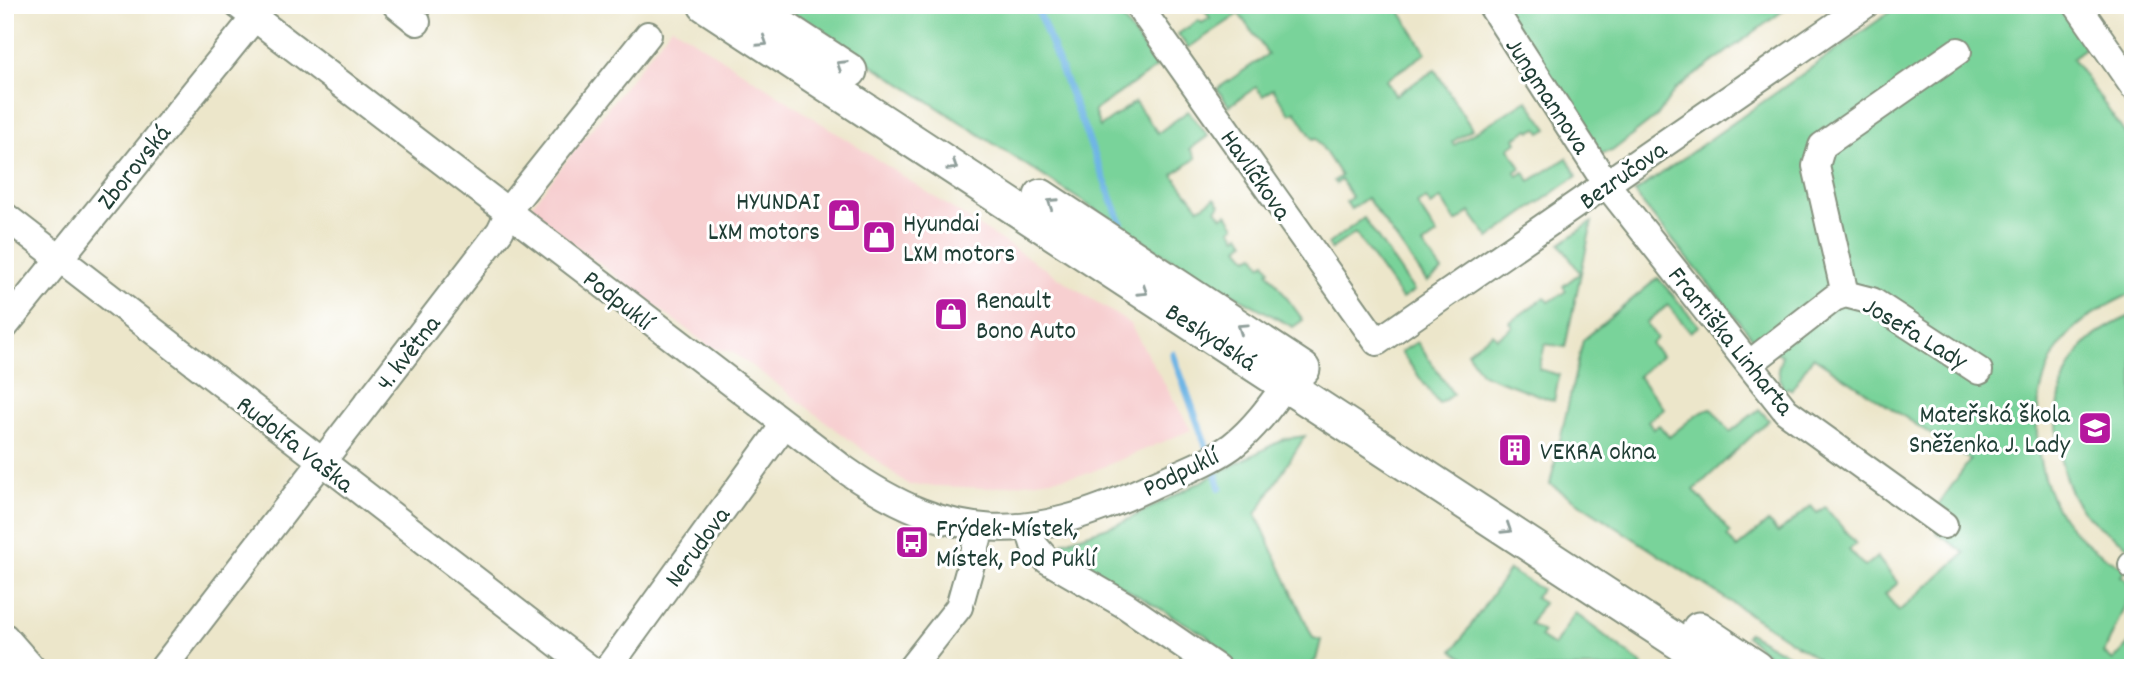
<svg xmlns="http://www.w3.org/2000/svg" width="2138" height="673" viewBox="0 0 2138 673" font-family="Dekko,sans-serif">
  <rect width="100%" height="100%" fill="#fff"/>
  <filter id="ink" filterUnits="userSpaceOnUse"><feTurbulence type="fractalNoise" baseFrequency=".0143" numOctaves="2"/><feDisplacementMap in="SourceGraphic" scale="14" xChannelSelector="R" yChannelSelector="G"/><feConvolveMatrix kernelMatrix="1 2 1 2 8 2 1 2 1" color-interpolation-filters="sRGB"/></filter>
  <filter id="wash" filterUnits="userSpaceOnUse"><feTurbulence type="fractalNoise" baseFrequency=".00686" numOctaves="4" result="noise"/><feDisplacementMap in="SourceGraphic" scale="28" xChannelSelector="R" yChannelSelector="G"/><feGaussianBlur stdDeviation="1.57" result="paint"/><feColorMatrix in="noise" values="0 0 0 0 0 0 0 0 0 0 0 0 0 0 0 0 0 1.4 0 .05"/><feComposite in="paint" operator="in"/></filter>
  <g filter="url(#wash)">
    <rect width="100%" height="100%" fill="#ece6ca"/>
    <polygon fill="#f7cfd0" points="672,26 1130,324 1191,430 1086,474 988,488 909,485 767,377 732,352 710,347 528,210"/>
    <g fill="#79d39a" stroke="#4c8867" stroke-width="2">
      <polygon points="780,5 1113,5 1157,67 1094,111 1100,127 1135,102 1158,133 1188,111 1208,136 1190,149 1196,158 1173,175 1199,208 1215,198 1220,205 1216,209 1222,217 1227,214 1235,226 1231,229 1237,237 1240,234 1245,242 1239,247 1248,258 1255,255 1261,265 1265,262 1270,269 1268,272 1303,320 1293,327 1188,270"/>
      <polygon points="1196,5 1396,5 1426,53 1386,80 1395,95 1435,70 1472,129 1452,142 1454,145 1527,100 1548,129 1541,133 1537,128 1531,131 1529,129 1515,138 1517,142 1509,148 1521,168 1515,172 1518,176 1524,172 1530,181 1567,158 1577,176 1489,238 1470,212 1456,222 1441,199 1431,206 1426,199 1417,204 1437,235 1423,245 1442,271 1427,282 1367,198 1351,209 1346,202 1352,197 1341,180 1336,184 1334,181 1341,176 1316,138 1313,139 1295,111 1290,114 1273,89 1263,96 1256,87 1229,106 1217,89 1268,54 1239,14 1188,48 1178,34 1199,20 1202,23 1210,18 1202,7 1199,9"/>
      <polygon points="1502,5 1791,5 1676,89 1657,116 1612,151 1598,154"/>
      <path d="M1900 5H2057L2087 47 2072 58 2133 145V293C2107 304 2081 319 2063 341 2027 388 2029 471 2064 519 2080 540 2102 556 2126 569L2121 576 2126 579 2131 592 2104 653 2113 661 2133 639V668H1832L1550 484 1583 340 1658 278 1699 326 1690 332 1668 305 1646 323 1657 338 1651 344 1661 356 1638 376 1664 408 1648 421 1653 429 1659 425 1669 437 1696 415 1711 408 1730 432 1759 409 1769 420 1694 490 1731 533 1727 536 1737 548 1768 522 1778 533 1811 506 1817 513 1825 507 1856 544 1849 550 1865 567 1877 557 1898 583 1885 594 1899 611 1965 553 1938 534 1933 512 1970 460 1813 357 1791 390 1788 387 1783 391 1778 369 1782 355 1756 342 1634 193Z"/>
      <polygon points="1364,218 1414,291 1402,299 1355,233 1331,249 1328,244"/>
      <polygon points="1592,222 1565,347 1545,344 1539,369 1559,375 1554,401 1482,374 1467,352 1493,333 1497,338 1513,327 1510,322 1545,297 1549,302 1566,291 1563,286 1580,273 1560,244"/>
      <path d="M2133 315V549C2112 535 2088 522 2075 500 2051 456 2048 381 2087 343 2100 330 2116 322 2133 315Z"/>
      <polygon points="1417,342 1453,394 1439,404 1401,352"/>
      <polygon points="1305,436 1256,514 1313,638 1321,640 1316,660 1307,668 1239,668 1207,636 1066,554 1063,542 1123,522 1284,439"/>
      <polygon points="1509,570 1541,589 1535,598 1543,603 1530,624 1543,632 1540,637 1554,646 1575,613 1643,665 1641,668 1479,668 1453,651"/>
      <polygon points="1748,633 1812,668 1783,668 1746,636"/>
    </g>
    <g fill="none" stroke-linecap="round" stroke-linejoin="round">
      <g stroke="#6eb5e5" stroke-width="7">
        <polyline points="1036,5 1121,223"/>
        <polyline points="1173,354 1209,454"/>
        <polyline points="1213,465 1220,488"/>
      </g>
    </g>
  </g>
  <g filter="url(#ink)">
    <g fill="none" stroke-linecap="round" stroke-linejoin="round">
      <g stroke="#86927f" stroke-width="30">
        <g id="minor">
          <path d="M238 5 844 469C952 545 1030 543 1147 488 1174 475 1207 464 1232 446 1258 426 1278 395 1297 369"/>
          <polyline points="396,5 417,22"/>
          <polyline points="1138,5 1377,342 1865,5"/>
          <polyline points="1491,5 1607,185 1786,411 1944,525"/>
          <polyline points="2077,5 2133,86"/>
          <polyline points="5,216 589,668"/>
          <polyline points="1845,294 1816,166 1822,146 1958,51"/>
          <polyline points="5,326 255,17 261,5"/>
          <polyline points="1749,364 1834,298 1845,294 1872,301 1979,371"/>
          <polyline points="1029,528 1034,545 1047,560 1125,605 1217,668"/>
          <polyline points="2132,565 2133,566"/>
          <polyline points="5,637 32,668"/>
          <polyline points="163,668 500,231 513,204 648,35"/>
          <polyline points="608,668 784,425"/>
          <polyline points="911,668 959,607 981,528"/>
        </g>
      </g>
      <g stroke="#86927f" stroke-width="37">
        <g id="major">
          <polyline points="705,5 1718,668"/>
          <polyline points="749,5 850,71"/>
          <polyline points="1041,196 1303,369"/>
          <polyline points="1699,629 1757,668"/>
        </g>
      </g>
      <use href="#minor" stroke="#fff" stroke-width="26"/>
      <use href="#major" stroke="#fff" stroke-width="33"/>
    </g>
    <defs><path id="oneway-chevron" d="M-2-3.5L2.5 0L-2 3.5" fill="none" stroke-width="1.6" stroke-linecap="round" stroke-linejoin="round" transform="scale(1.75)"/></defs>
    <g stroke="#8f9e9a">
      <use href="#oneway-chevron" transform="translate(763 42) rotate(33)"/>
      <use href="#oneway-chevron" transform="translate(841 65) rotate(-147)"/>
      <use href="#oneway-chevron" transform="translate(953 166) rotate(33)"/>
      <use href="#oneway-chevron" transform="translate(1052 203) rotate(-147)"/>
      <use href="#oneway-chevron" transform="translate(1143 291) rotate(33)"/>
      <use href="#oneway-chevron" transform="translate(1242 328) rotate(-146)"/>
      <use href="#oneway-chevron" transform="translate(1507 529) rotate(33)"/>
    </g>
  </g>
  <defs>
    <g id="shop-square" transform="scale(1.75)"><rect x="-9" y="-9" width="18" height="18" rx="4" fill="#b5179e" stroke="#fff"/><path d="M-5-2.5h2.3a2.7 3.5 0 0 1 5.4 0H5L5.5 6h-11ZM-1.5-2.5h3a1.5 2.3 0 0 0-3 0Z" fill="#fff"/></g>
    <g id="school-square" transform="scale(1.75)"><rect x="-9" y="-9" width="18" height="18" rx="4" fill="#b5179e" stroke="#fff"/><path d="M0-5L7-2L0 1L-7-2ZM-4 1L0 2.5L4 1V4Q0 6-4 4Z" fill="#fff"/></g>
    <g id="building-square" transform="scale(1.75)"><rect x="-9" y="-9" width="18" height="18" rx="4" fill="#b5179e" stroke="#fff"/><path d="M-4-6H4V6H1V3H-1V6H-4ZM-2.5-4.3h1.7v1.8h-1.7ZM.8-4.3h1.7v1.8H.8ZM-2.5-1h1.7V.8h-1.7ZM.8-1h1.7V.8H.8Z" fill="#fff"/></g>
    <g id="bus-square" transform="scale(1.75)"><rect x="-9" y="-9" width="18" height="18" rx="4" fill="#b5179e" stroke="#fff"/><path d="M-5-6H5V4H4V6H2V4H-2V6H-4V4H-5ZM-3.5-4V0h7V-4ZM-3.5 1.2v1.5H-2V1.2ZM2 1.2v1.5H3.5V1.2Z" fill="#fff"/></g>
  </defs>
  <g fill-rule="evenodd">
    <use href="#shop-square" x="844" y="215"/>
    <use href="#shop-square" x="879" y="237"/>
    <use href="#shop-square" x="951" y="314"/>
    <use href="#school-square" x="2095" y="428"/>
    <use href="#building-square" x="1515" y="450"/>
    <use href="#bus-square" x="912" y="542"/>
  </g>
  <g text-anchor="middle" stroke-width="6" stroke-linejoin="round" paint-order="stroke">
    <g font-size="26" fill="#1f3d34" stroke="#fff">
      <text transform="translate(1549 95) rotate(57)" y="9">Jungmannova</text>
      <text transform="translate(133 166) rotate(-51)" y="9">Zborovská</text>
      <text transform="translate(1257 174) rotate(55)" y="9">Havlíčkova</text>
      <text transform="translate(1622 174) rotate(-35)" y="9">Bezručova</text>
      <text transform="translate(619 299) rotate(38)" y="9">Podpuklí</text>
      <text transform="translate(1916 332) rotate(31)" y="9">Josefa Lady</text>
      <text transform="translate(1212 336) rotate(33)" y="9">Beskydská</text>
      <text transform="translate(1732 340) rotate(51)" y="9">Františka Linharta</text>
      <text transform="translate(407 352) rotate(-52)" y="9">4. května</text>
      <text transform="translate(296 443) rotate(38)" y="9">Rudolfa Vaška</text>
      <text transform="translate(1180 471) rotate(-26)" y="9">Podpuklí</text>
      <text transform="translate(696 546) rotate(-54)" y="9">Nerudova</text>
    </g>
    <g font-size="26" fill="#1f3d34" stroke="#fff" text-anchor="start">
      <text x="820" y="209" text-anchor="end">HYUNDAI<tspan x="820" dy="30">LXM motors</tspan></text>
      <text x="903" y="231">Hyundai<tspan x="903" dy="30">LXM motors</tspan></text>
      <text x="976" y="308">Renault<tspan x="976" dy="30">Bono Auto</tspan></text>
      <text x="2070" y="422" text-anchor="end">Mateřská škola<tspan x="2070" dy="30">Sněženka J. Lady</tspan></text>
      <text x="1540" y="459">VEKRA okna</text>
      <text x="936" y="536">Frýdek-Místek,<tspan x="936" dy="30">Místek, Pod Puklí</tspan></text>
    </g>
  </g>
  <rect width="2138" height="673" fill="none" stroke="#fff" stroke-width="28"/>
</svg>
